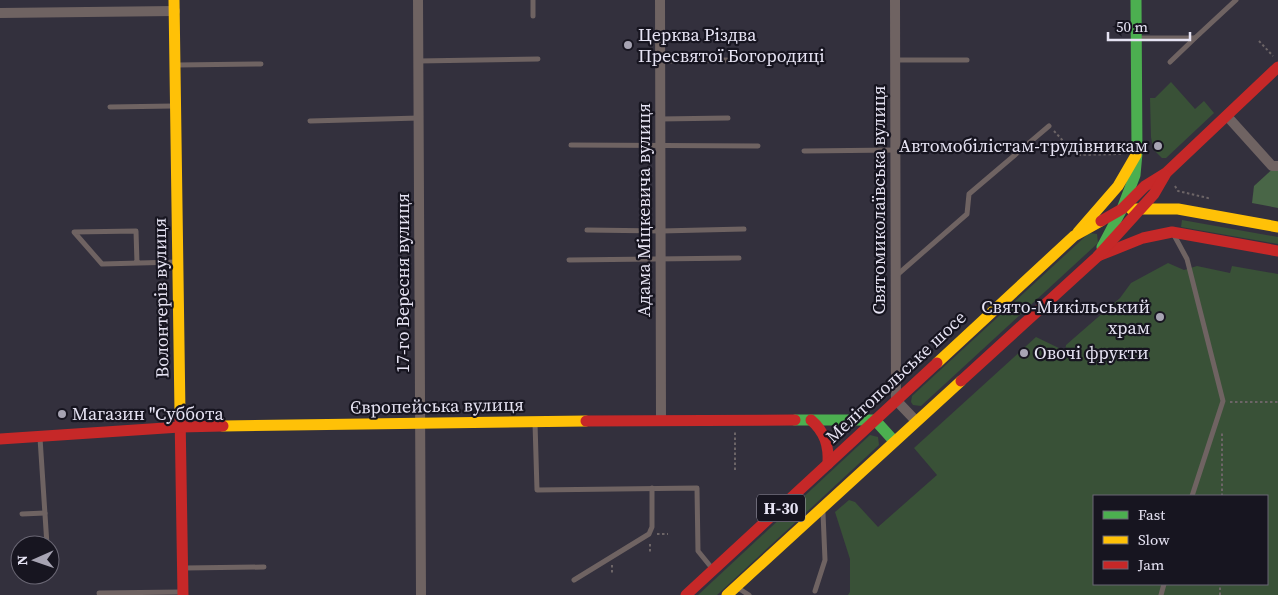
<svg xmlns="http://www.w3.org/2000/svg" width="1278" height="595" viewBox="0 0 1278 595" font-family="'Source Serif 4',serif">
  <rect width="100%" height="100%" fill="#33303d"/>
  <g fill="#395137" fill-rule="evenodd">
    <polygon points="1171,82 1195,109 1204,101 1214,113 1166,158 1162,158 1153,149 1151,137 1150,98 1155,98"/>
    <polygon points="1182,220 1278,237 1278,244 1181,227"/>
    <polygon points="1089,233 1097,234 1098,243 921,406 913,405 911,402 912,396"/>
    <path d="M1168 263 1184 270 1197 266 1230 273 1232 266 1278 274V595H848L850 592V559L835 512 849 500 855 502 878 527 937 475 914 448 1036 337 1065 351 1066 345 1120 298 1131 283ZM1094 496H1267V584H1094Z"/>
    <polygon points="870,435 878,437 879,445 717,595 698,595"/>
  </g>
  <polygon fill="#496647" points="1278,164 1278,208 1252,203 1254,186"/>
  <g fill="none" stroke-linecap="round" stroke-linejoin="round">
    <g stroke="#6d6567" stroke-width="2" stroke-dasharray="2.5 2.5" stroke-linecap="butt">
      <polyline points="1259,41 1273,56"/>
      <polyline points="1054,131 1076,155 1121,154"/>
      <polyline points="1175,186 1178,191 1208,198 1207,201"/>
      <polyline points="1230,402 1278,402"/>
      <polyline points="735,470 735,432"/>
      <polyline points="1222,496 1222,431"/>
      <polyline points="657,534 668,534"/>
      <polyline points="650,544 650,554"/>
      <polyline points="612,565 612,573"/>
      <polyline points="1220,595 1220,584"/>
    </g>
    <g stroke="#6f6362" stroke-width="5">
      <polyline points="533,16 533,0"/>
      <polyline points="1137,38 1195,38 1236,0"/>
      <polyline points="895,60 967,60"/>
      <polyline points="418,61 538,59"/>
      <polyline points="660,61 727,60"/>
      <polyline points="1170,62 1195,38"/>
      <polyline points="177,65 261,64"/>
      <polyline points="110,107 173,106"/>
      <polyline points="660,119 728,118"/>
      <polyline points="310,121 419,118"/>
      <polyline points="571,145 758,146"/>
      <polyline points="804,151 895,150"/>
      <polyline points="587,230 661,231 744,229"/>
      <polyline points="1174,235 1187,259 1223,401 1192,496"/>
      <polyline points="569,260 739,258"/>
      <polyline points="137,263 136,231 74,232 102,264 177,262"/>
      <polyline points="897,275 967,214 969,194 1049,126"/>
      <polyline points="535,423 537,490 697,488 698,551 711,567"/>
      <polyline points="40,438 47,545"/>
      <polyline points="22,514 45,513"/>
      <polyline points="185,568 264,567"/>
      <polyline points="574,580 649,534 652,527 652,488"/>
      <polyline points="738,588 749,595"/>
      <polyline points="815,591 825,560 823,513"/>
      <polyline points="99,593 181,592"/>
      <polyline points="1161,595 1164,584"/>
    </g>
    <g stroke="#6f6362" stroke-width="10">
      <polyline points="418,0 421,595"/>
      <polyline points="660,0 661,420"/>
      <polyline points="895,0 896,400 916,421"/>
      <polyline points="0,13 175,11"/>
      <polyline points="1227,116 1272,166 1278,166"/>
    </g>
    <g stroke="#4caf50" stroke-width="11">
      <polyline points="1102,247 1122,209 1135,175 1137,153 1136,0"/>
      <polyline points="795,420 875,420 894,441"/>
    </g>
    <g stroke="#ffc107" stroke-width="11">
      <polyline points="174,0 180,413"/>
      <polyline points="1131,209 1178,209 1278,227"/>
      <polyline points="1078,232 1118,186 1136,155"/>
      <polyline points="937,363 1074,236 1101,221"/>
      <polyline points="223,426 586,421"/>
      <polyline points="727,595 961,381"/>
    </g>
    <g stroke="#c62828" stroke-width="11">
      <polyline points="1101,221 1122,209 1145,186 1166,173 1278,67"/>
      <polyline points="1098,256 1143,238 1172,232 1278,251"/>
      <polyline points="961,381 1097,257 1154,194 1165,175"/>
      <polyline points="180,413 183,595"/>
      <path d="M811 420C825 432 829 446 828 464"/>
      <polyline points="586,421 795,420"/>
      <polyline points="0,439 180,427 223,426"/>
      <polyline points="686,595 937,363"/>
    </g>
  </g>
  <g fill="#a7a4b3" stroke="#171520" stroke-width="2">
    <circle cx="628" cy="45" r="5"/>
    <circle cx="1158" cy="146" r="5"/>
    <circle cx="1160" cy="317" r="5"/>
    <circle cx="1024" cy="353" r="5"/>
    <circle cx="62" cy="414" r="5"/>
  </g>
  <g text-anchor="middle" stroke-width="4.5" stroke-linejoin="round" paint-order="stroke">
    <rect fill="#171520" stroke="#a8a5b4" stroke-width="1" x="757" y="494.5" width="48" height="27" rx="4"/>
    <g font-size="16" font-weight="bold" fill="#e6e3f3">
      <text x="781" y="514">Н-30</text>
    </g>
    <g font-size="18" fill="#e6e3f3" stroke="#171520" text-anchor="start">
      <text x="638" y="41">Церква Різдва<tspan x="638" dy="21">Пресвятої Богородиці</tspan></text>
      <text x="1148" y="152" text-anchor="end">Автомобілістам-трудівникам</text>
      <text x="1150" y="313" text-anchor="end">Свято-Микільський<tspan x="1150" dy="21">храм</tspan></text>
      <text x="1034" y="359">Овочі фрукти</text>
      <text x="72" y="420">Магазин "Суббота</text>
    </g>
    <g font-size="18" fill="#e6e3f3" stroke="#171520">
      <text transform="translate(879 200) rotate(-90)" y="6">Святомиколаївська вулиця</text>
      <text transform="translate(644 210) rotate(-90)" y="6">Адама Міцкевича вулиця</text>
      <text transform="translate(403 283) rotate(-90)" y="6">17-го Вересня вулиця</text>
      <text transform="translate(161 298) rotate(-91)" y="6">Волонтерів вулиця</text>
      <text transform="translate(896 377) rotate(-43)" y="6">Мелітопольське шосе</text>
      <text transform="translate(437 406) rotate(-1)" y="6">Європейська вулиця</text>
    </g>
  </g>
  <rect x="1093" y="495" width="175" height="90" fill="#171520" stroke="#6a6774"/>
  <rect x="1103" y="511" width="25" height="8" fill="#4caf50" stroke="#6a6774"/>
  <text x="1138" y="520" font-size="15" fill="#e6e3f3">Fast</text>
  <rect x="1103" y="536" width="25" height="8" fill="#ffc107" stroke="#6a6774"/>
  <text x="1138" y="545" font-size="15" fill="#e6e3f3">Slow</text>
  <rect x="1103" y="561" width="25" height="8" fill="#c62828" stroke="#6a6774"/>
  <text x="1138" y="570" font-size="15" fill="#e6e3f3">Jam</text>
  <g transform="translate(35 560) rotate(268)"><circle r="24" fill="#171520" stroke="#6a6774"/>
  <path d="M0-4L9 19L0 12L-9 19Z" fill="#a7a4b3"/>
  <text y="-8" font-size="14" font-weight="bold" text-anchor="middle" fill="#e6e3f3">N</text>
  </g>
  <path d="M1108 32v8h82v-8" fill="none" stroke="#e6e3f3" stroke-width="2.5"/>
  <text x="1116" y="32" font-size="15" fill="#e6e3f3" stroke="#171520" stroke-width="4" paint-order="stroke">50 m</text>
</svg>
